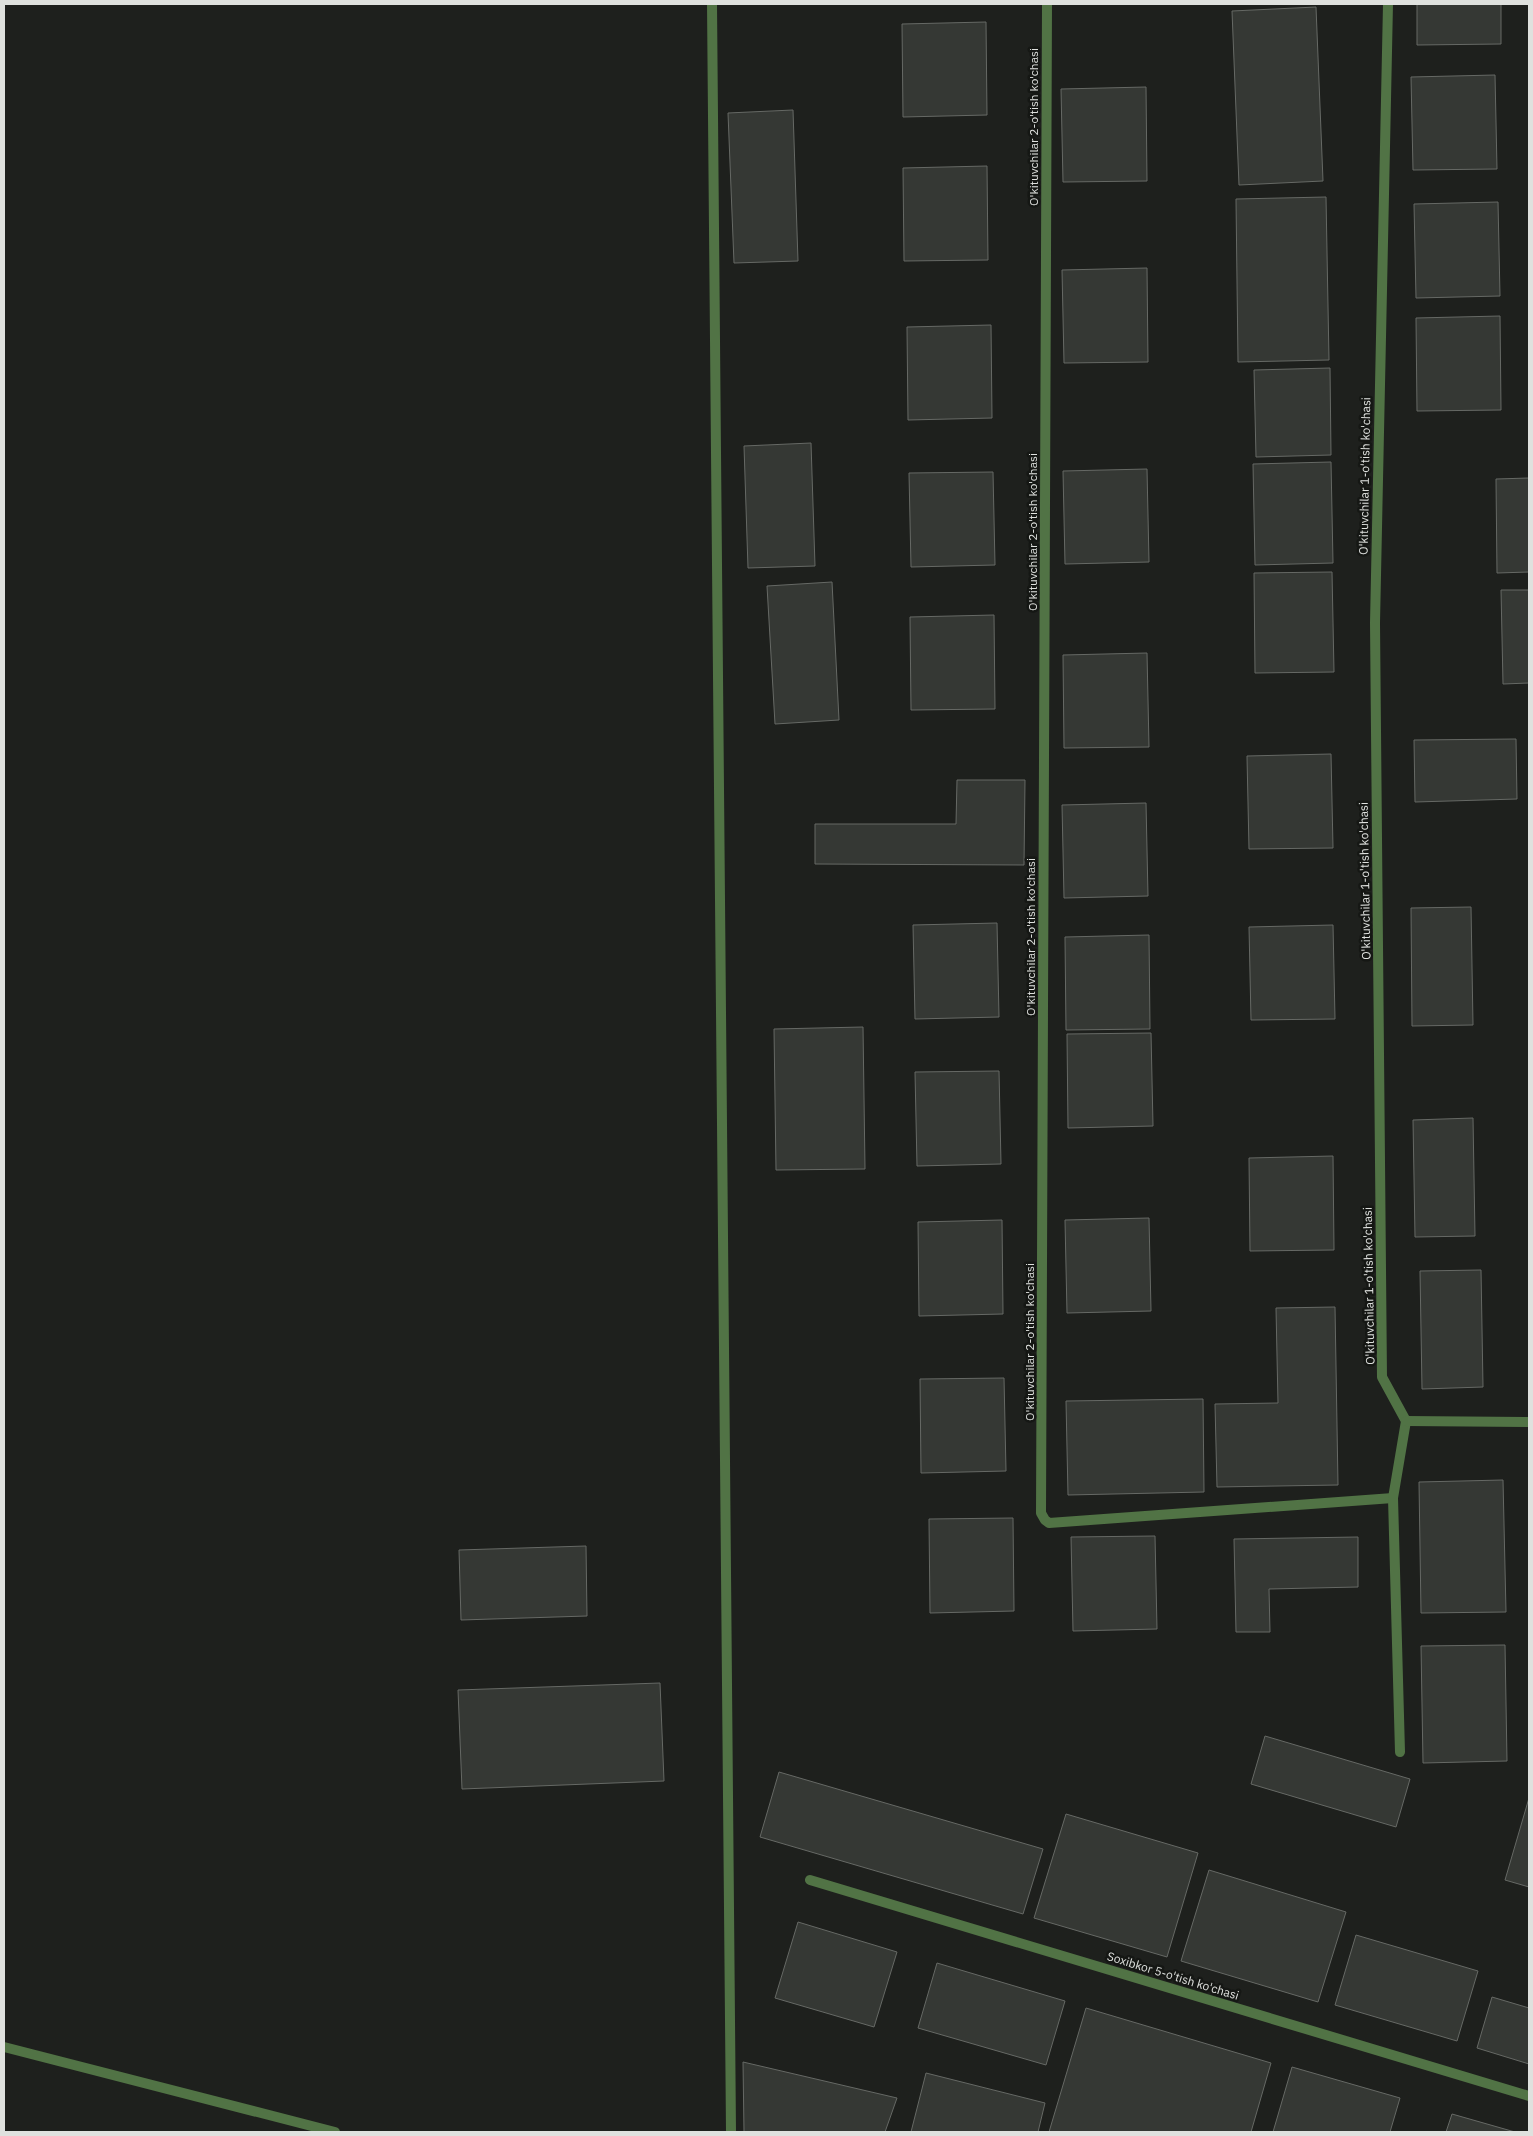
<svg xmlns="http://www.w3.org/2000/svg" width="1533" height="2136" viewBox="0 0 1533 2136" font-family="'IBM Plex Sans',sans-serif">
  <rect width="100%" height="100%" fill="#1e201d"/>
  <g fill="#353834" stroke="#666965">
    <polygon points="1417,4 1501,4 1501,44 1417,45"/>
    <polygon points="1316,7 1323,181 1239,185 1232,11"/>
    <polygon points="986,22 987,115 903,117 902,24"/>
    <polygon points="1495,75 1497,169 1413,170 1411,77"/>
    <polygon points="1146,87 1147,181 1063,182 1061,89"/>
    <polygon points="793,110 798,261 734,263 728,113"/>
    <polygon points="987,166 988,260 904,261 903,168"/>
    <polygon points="1326,197 1329,360 1238,362 1236,199"/>
    <polygon points="1498,202 1500,296 1416,298 1414,204"/>
    <polygon points="1147,268 1148,362 1064,363 1062,270"/>
    <polygon points="1500,316 1501,410 1417,411 1416,318"/>
    <polygon points="991,325 992,418 908,420 907,327"/>
    <polygon points="1330,368 1331,455 1256,457 1254,370"/>
    <polygon points="811,443 815,566 748,568 744,446"/>
    <polygon points="1331,462 1333,563 1255,565 1253,464"/>
    <polygon points="1147,469 1149,562 1065,564 1063,471"/>
    <polygon points="993,472 995,565 911,567 909,473"/>
    <polygon points="1529,478 1529,572 1497,573 1496,479"/>
    <polygon points="1332,572 1334,672 1255,673 1254,573"/>
    <polygon points="832,582 839,720 775,724 767,586"/>
    <polygon points="1501,590 1529,590 1529,683 1503,684"/>
    <polygon points="994,615 995,709 911,710 910,617"/>
    <polygon points="1147,653 1149,747 1064,748 1063,655"/>
    <polygon points="1516,739 1517,799 1415,802 1414,740"/>
    <polygon points="1331,754 1333,848 1249,849 1247,756"/>
    <polygon points="957,780 1025,780 1024,865 815,864 815,824 956,824"/>
    <polygon points="1146,803 1148,896 1064,898 1062,805"/>
    <polygon points="1471,907 1473,1025 1412,1026 1411,908"/>
    <polygon points="997,923 999,1017 915,1019 913,925"/>
    <polygon points="1333,925 1335,1019 1251,1020 1249,927"/>
    <polygon points="1149,935 1150,1029 1066,1030 1065,937"/>
    <polygon points="863,1027 865,1169 776,1170 774,1029"/>
    <polygon points="1151,1033 1153,1126 1068,1128 1067,1034"/>
    <polygon points="999,1071 1001,1164 917,1166 915,1072"/>
    <polygon points="1473,1118 1475,1236 1415,1237 1413,1120"/>
    <polygon points="1333,1156 1334,1250 1250,1251 1249,1158"/>
    <polygon points="1149,1218 1151,1311 1067,1313 1065,1220"/>
    <polygon points="1002,1220 1003,1314 919,1316 918,1222"/>
    <polygon points="1481,1270 1483,1387 1422,1389 1420,1271"/>
    <polygon points="1335,1307 1338,1485 1217,1487 1215,1404 1278,1403 1276,1308"/>
    <polygon points="1004,1378 1006,1471 921,1473 920,1379"/>
    <polygon points="1203,1399 1204,1492 1068,1495 1066,1401"/>
    <polygon points="1503,1480 1506,1612 1421,1613 1419,1482"/>
    <polygon points="1013,1518 1014,1611 930,1613 929,1519"/>
    <polygon points="1155,1536 1157,1629 1073,1631 1071,1537"/>
    <polygon points="1358,1537 1358,1587 1269,1589 1270,1632 1236,1632 1234,1539"/>
    <polygon points="586,1546 587,1616 461,1620 459,1550"/>
    <polygon points="1505,1645 1507,1761 1423,1763 1421,1646"/>
    <polygon points="660,1683 664,1781 462,1789 458,1690"/>
    <polygon points="1265,1736 1410,1779 1396,1827 1251,1784"/>
    <polygon points="779,1772 1043,1849 1023,1914 760,1837"/>
    <polygon points="1529,1798 1529,1887 1505,1880"/>
    <polygon points="1066,1814 1198,1853 1167,1957 1034,1918"/>
    <polygon points="1209,1870 1346,1912 1318,2002 1181,1961"/>
    <polygon points="798,1922 897,1952 874,2027 775,1998"/>
    <polygon points="1356,1935 1478,1971 1457,2041 1335,2005"/>
    <polygon points="937,1963 1065,2001 1046,2065 918,2028"/>
    <polygon points="1492,1997 1529,2008 1529,2064 1477,2048"/>
    <polygon points="1086,2008 1271,2063 1251,2132 1049,2132"/>
    <polygon points="743,2062 897,2098 885,2132 744,2132"/>
    <polygon points="1292,2067 1400,2098 1390,2132 1273,2132"/>
    <polygon points="926,2073 1045,2103 1038,2132 911,2132"/>
    <polygon points="1452,2114 1515,2132 1446,2132"/>
  </g>
  <g fill="none" stroke-linecap="round" stroke-linejoin="round">
    <g stroke="#517345" stroke-width="10">
      <polyline points="712,4 731,2132"/>
      <polyline points="4,2047 335,2132"/>
    </g>
    <g stroke="#517345" stroke-width="10">
      <polyline points="1047,4 1041,1513 1045,1520 1049,1523 1393,1498"/>
      <polyline points="1388,4 1375,623 1382,1377 1406,1421 1393,1498 1400,1752"/>
      <polyline points="1406,1421 1529,1422"/>
      <polyline points="810,1880 1529,2096"/>
    </g>
  </g>
  <g text-anchor="middle" stroke-width="5" stroke-linejoin="round" paint-order="stroke">
    <g font-size="12" fill="#dfe1de" stroke="#151714">
      <text transform="translate(1034 127) rotate(-90)" y="4">O'kituvchilar 2-o'tish ko'chasi</text>
      <text transform="translate(1365 476) rotate(-89)" y="4">O'kituvchilar 1-o'tish ko'chasi</text>
      <text transform="translate(1033 532) rotate(-90)" y="4">O'kituvchilar 2-o'tish ko'chasi</text>
      <text transform="translate(1365 881) rotate(-91)" y="4">O'kituvchilar 1-o'tish ko'chasi</text>
      <text transform="translate(1031 937) rotate(-90)" y="4">O'kituvchilar 2-o'tish ko'chasi</text>
      <text transform="translate(1369 1286) rotate(-91)" y="4">O'kituvchilar 1-o'tish ko'chasi</text>
      <text transform="translate(1030 1342) rotate(-90)" y="4">O'kituvchilar 2-o'tish ko'chasi</text>
      <text transform="translate(1173 1976) rotate(17)" y="4">Soxibkor 5-o'tish ko'chasi</text>
    </g>
  </g>
  <rect width="1533" height="2136" fill="none" stroke="#dfe1de" stroke-width="10"/>
</svg>
